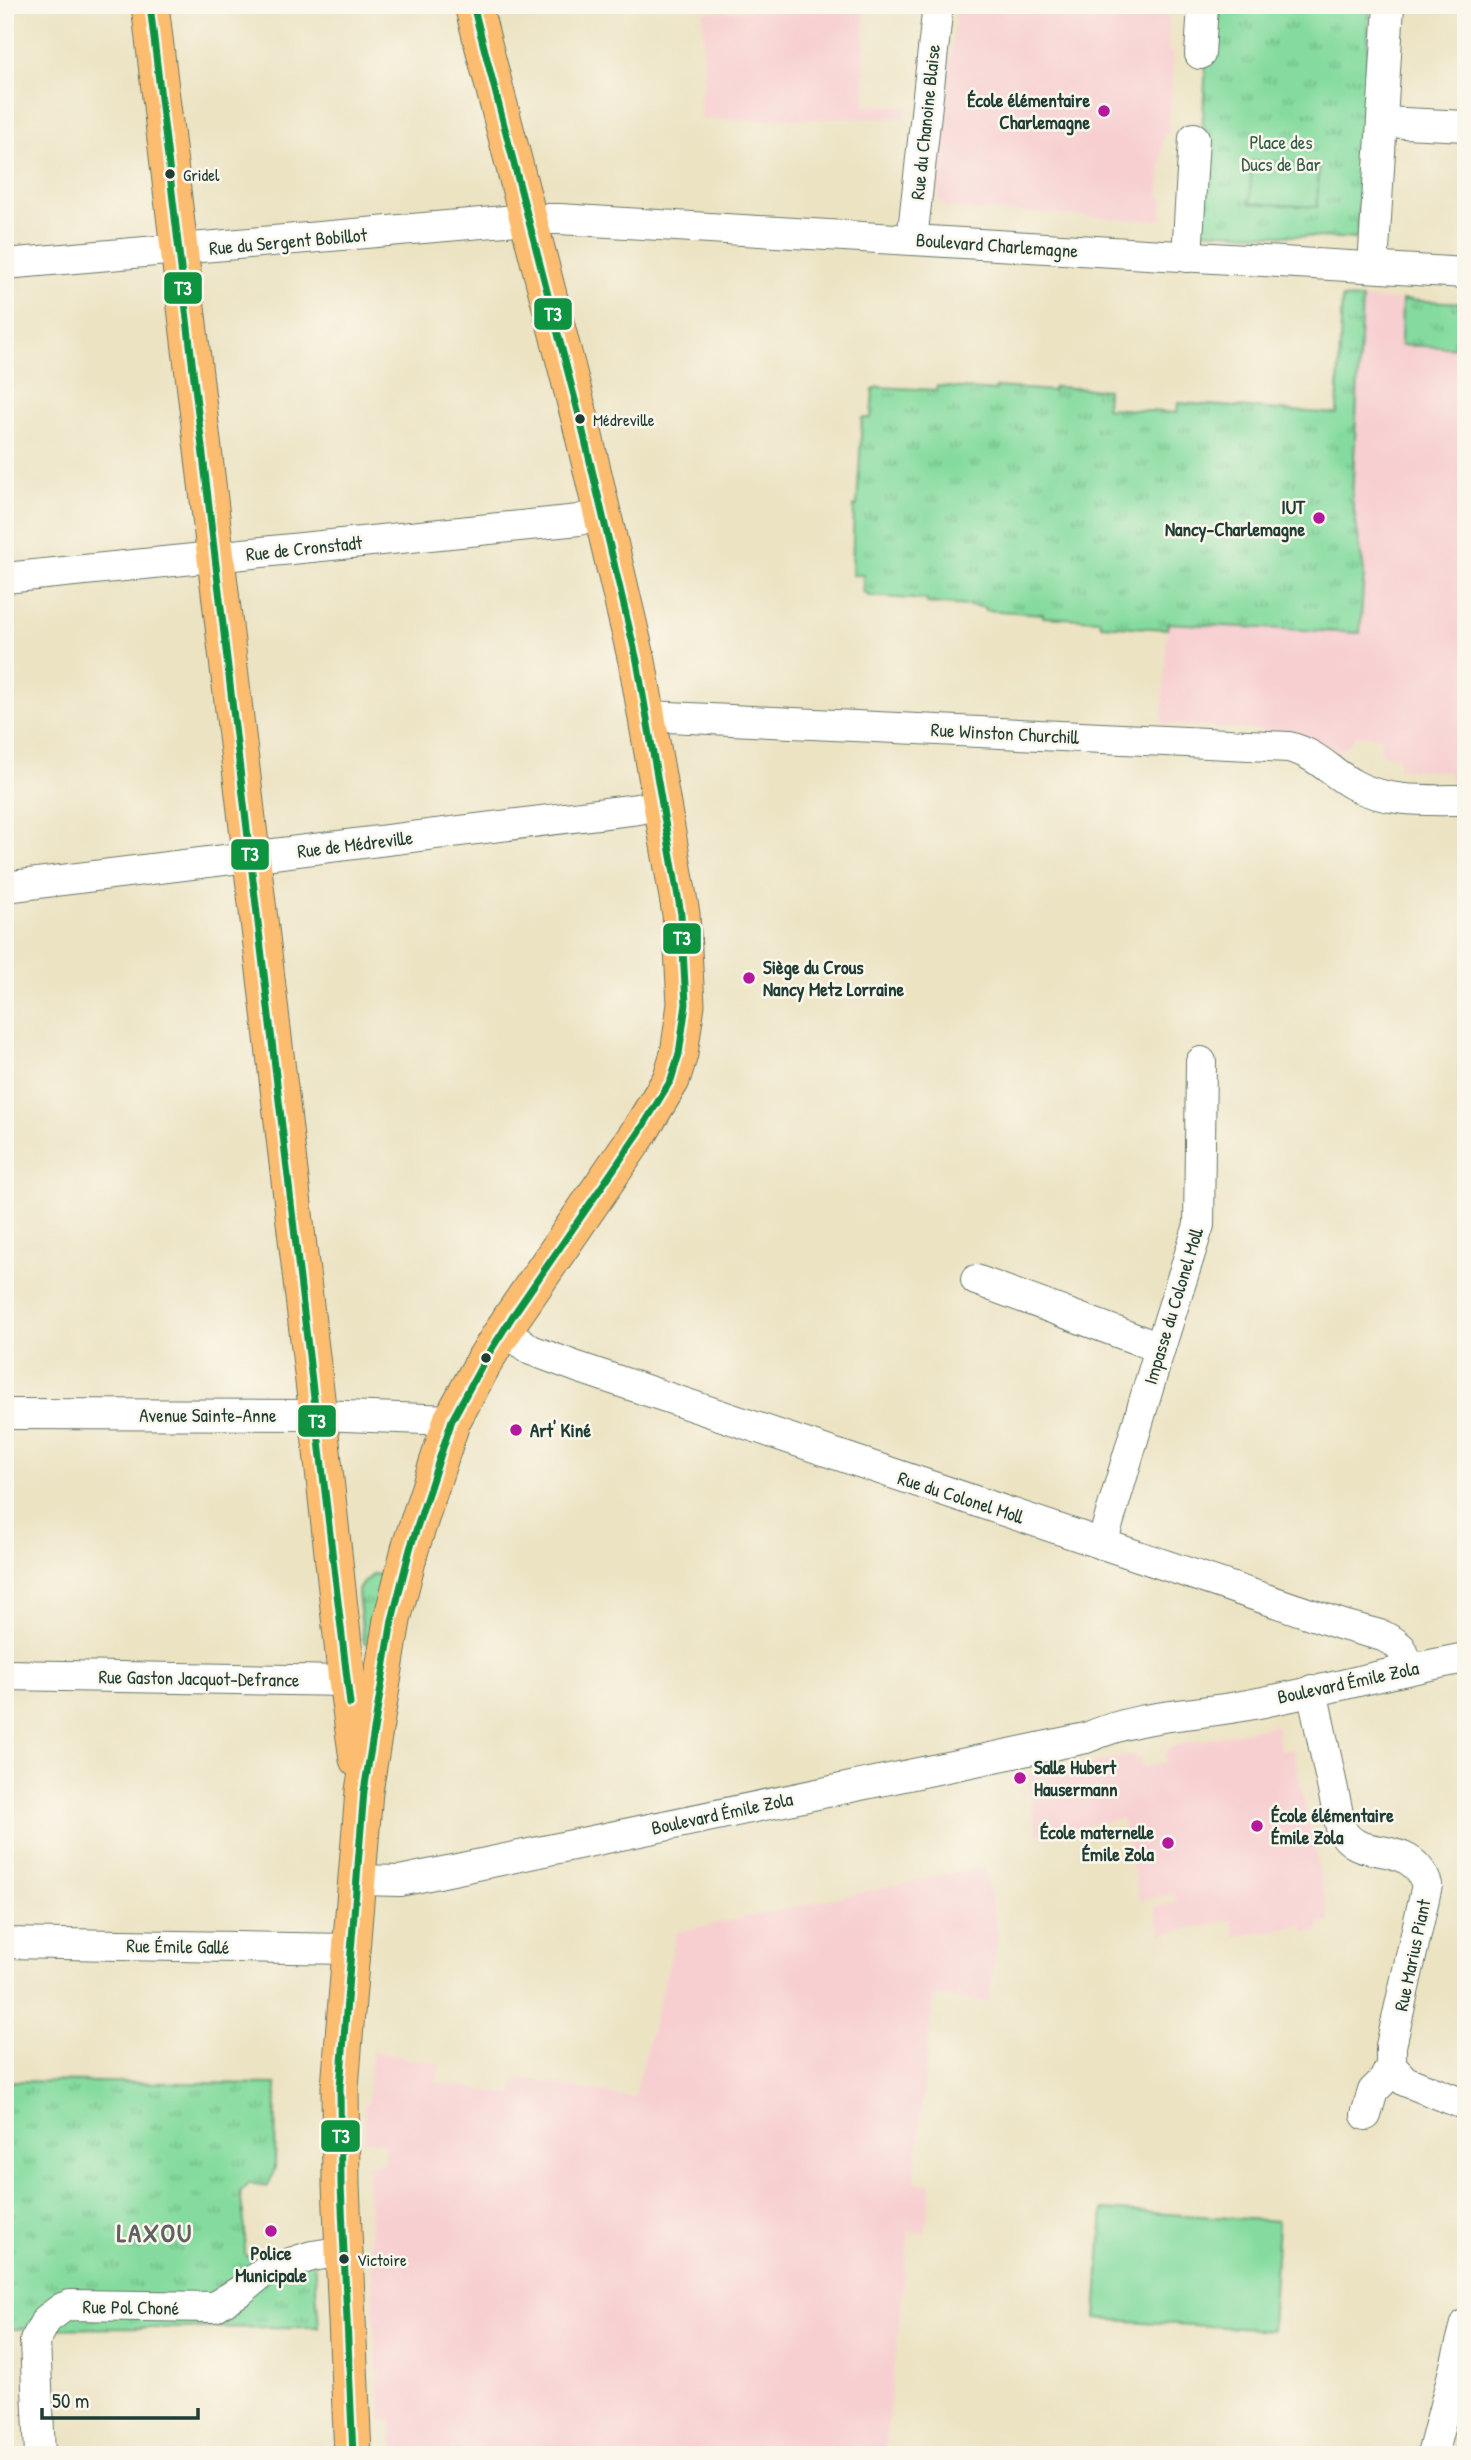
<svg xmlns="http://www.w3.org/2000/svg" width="1471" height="2460" viewBox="0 0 1471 2460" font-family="'Patrick Hand',sans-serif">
  <defs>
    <pattern id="grass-tufts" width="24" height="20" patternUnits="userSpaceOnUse" patternTransform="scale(1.75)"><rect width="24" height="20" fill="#85db9f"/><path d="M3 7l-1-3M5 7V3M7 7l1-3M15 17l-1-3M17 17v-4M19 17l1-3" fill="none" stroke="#6cb382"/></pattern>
  </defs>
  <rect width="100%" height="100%" fill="#fbf7ec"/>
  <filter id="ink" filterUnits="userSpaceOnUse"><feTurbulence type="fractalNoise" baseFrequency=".0143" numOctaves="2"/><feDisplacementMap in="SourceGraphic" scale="14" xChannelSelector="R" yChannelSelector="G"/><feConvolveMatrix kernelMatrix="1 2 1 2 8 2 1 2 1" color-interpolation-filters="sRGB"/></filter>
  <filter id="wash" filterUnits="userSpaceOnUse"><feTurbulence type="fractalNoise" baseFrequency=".00686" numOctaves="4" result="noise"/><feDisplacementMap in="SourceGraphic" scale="28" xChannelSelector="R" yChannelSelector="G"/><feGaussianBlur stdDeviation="1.57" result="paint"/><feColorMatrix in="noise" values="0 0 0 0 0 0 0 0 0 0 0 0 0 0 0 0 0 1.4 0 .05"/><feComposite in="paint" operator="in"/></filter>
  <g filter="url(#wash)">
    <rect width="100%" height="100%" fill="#ece3c3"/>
    <g fill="#f7cfd1">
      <polygon points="814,5 864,5 865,106 907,106 906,118 701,120 700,89 704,88 703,12 813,10"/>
      <polygon points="957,5 1170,5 1168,51 1174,52 1168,135 1163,135 1159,197 1163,197 1161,221 946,208 937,196 947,104 944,104 949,59 951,58"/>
      <polygon points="1342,298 1466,303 1466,778 1451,778 1447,772 1398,768 1398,755 1380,754 1381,737 1355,735 1350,744 1339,751 1293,733 1162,724 1178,403 1337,414"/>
      <polygon points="1276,1725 1281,1751 1293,1749 1330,1922 1319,1923 1320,1930 1305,1933 1303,1925 1234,1937 1231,1920 1161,1934 1155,1907 1176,1902 1175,1894 1140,1900 1122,1818 1038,1835 1026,1776 1132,1755 1140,1760 1143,1767 1166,1762 1164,1755 1170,1747"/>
      <polygon points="984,1866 998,1934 989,2002 933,1996 914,2182 931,2184 925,2233 909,2232 884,2455 394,2455 392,2420 381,2420 375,2340 367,2165 384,2163 384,2142 365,2141 364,2104 368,2103 372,2051 440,2064 437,2082 513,2095 517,2077 634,2098 677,1932"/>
    </g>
    <g fill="url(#grass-tufts)" stroke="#528c6a" stroke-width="2">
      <polygon points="1209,5 1370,5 1357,239 1197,231"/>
      <polygon points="1342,298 1362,299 1352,499 1364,572 1360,633 1168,623 1167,629 1101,625 1100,620 1043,617 1043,614 985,610 984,607 927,603 927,600 868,596 867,593 863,592 863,575 852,575 854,506 857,506 862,418 871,418 873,390 878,387 936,390 937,386 995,391 996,387 1053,391 1054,387 1107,390 1106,408 1177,413 1178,403 1337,414"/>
      <polygon points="1402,300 1466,303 1466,348 1401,345"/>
      <polygon points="373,1574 382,1575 385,1581 370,1645 364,1643 363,1637 358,1592 359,1588"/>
      <polygon points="5,2081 276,2084 275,2168 268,2186 249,2183 240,2192 245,2230 245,2254 252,2261 258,2262 313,2247 319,2327 5,2329"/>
    </g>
    <g fill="#85db9f" stroke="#528c6a" stroke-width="2">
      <polygon points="1252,161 1319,165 1317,207 1250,203"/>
      <polygon points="1103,2210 1278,2221 1272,2330 1096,2319"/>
    </g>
  </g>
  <g filter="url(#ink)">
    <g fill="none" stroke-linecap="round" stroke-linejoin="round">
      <g stroke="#677766" stroke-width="32">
        <g id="minor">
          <polyline points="1200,54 1203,5"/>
          <polyline points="1384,122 1466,126"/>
          <polyline points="912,240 938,5"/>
          <polyline points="1187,257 1194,138"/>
          <polyline points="5,264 528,219 559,219 1466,273"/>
          <polyline points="1373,267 1389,5"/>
          <polyline points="5,578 579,520 602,512"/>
          <path d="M648 716 1289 747C1317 754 1330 772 1354 785 1387 803 1429 800 1466 800"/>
          <polyline points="5,887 638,809 663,804"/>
          <polyline points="976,1280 1160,1348"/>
          <polyline points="504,1330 531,1350 577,1367 1343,1625 1383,1636 1394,1642 1401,1648 1410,1668"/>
          <polyline points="5,1414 318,1415 452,1420"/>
          <polyline points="1102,1544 1160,1348 1199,1225 1201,1062"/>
          <polyline points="5,1675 347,1681"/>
          <path d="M1312 1690 1341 1828C1357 1865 1411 1835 1427 1885L1391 2046V2066L1384 2080 1373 2091 1366 2115"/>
          <path d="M357 1880 400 1881 1086 1738C1137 1716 1178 1716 1231 1708 1310 1695 1387 1672 1466 1658"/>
          <polyline points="5,1943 350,1949"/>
          <polyline points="1391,2066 1405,2081 1466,2105"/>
          <polyline points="40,2455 35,2341 46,2320 62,2308 70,2305 214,2307 240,2291 265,2271 312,2256 345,2251"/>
          <polyline points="1432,2455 1466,2324"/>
        </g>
      </g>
      <g stroke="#677766" stroke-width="39">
        <g id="major">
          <polyline points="150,5 318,1415 347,1681 358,1759"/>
          <polyline points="353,2455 341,2185 340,2087 364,1791 392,1620 410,1549 452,1420 486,1358 512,1317 640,1131 671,1080 679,1054 686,1004 681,914 637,661 580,419 473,5"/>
        </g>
      </g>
      <use href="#minor" stroke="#fff" stroke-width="30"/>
      <use href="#major" stroke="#fcbd6f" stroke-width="37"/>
      <g stroke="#fbf7ec" stroke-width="12">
        <g id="bus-1">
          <polyline points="150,5 350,1704"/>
          <polyline points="353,2455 341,2185 340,2087 364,1791 392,1620 410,1549 452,1420 486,1358 512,1317 640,1131 671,1080 679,1054 686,1004 681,914 637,661 580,419 473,5"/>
        </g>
      </g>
      <use href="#bus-1" stroke="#0e9340" stroke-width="7"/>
    </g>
  </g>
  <g fill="#b5179e" stroke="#fbf7ec" stroke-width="2.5">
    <circle cx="1104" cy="111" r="7"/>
    <circle cx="1319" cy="518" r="7"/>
    <circle cx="749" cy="978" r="7"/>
    <circle cx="516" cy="1430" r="7"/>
    <circle cx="1020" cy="1778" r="7"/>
    <circle cx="1257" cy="1826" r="7"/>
    <circle cx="1168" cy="1843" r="7"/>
    <circle cx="271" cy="2231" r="7"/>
  </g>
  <g fill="#1f3d34" stroke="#fbf7ec" stroke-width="2.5">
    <circle cx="170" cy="174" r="6"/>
    <circle cx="580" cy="419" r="6"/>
    <circle cx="486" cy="1358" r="6"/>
    <circle cx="344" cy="2259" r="6"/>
  </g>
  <g text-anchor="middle" stroke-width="5" stroke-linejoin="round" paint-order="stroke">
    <g font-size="17" fill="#1f3d34" stroke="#fbf7ec" text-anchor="start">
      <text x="183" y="181">Gridel</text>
      <text x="593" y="426">Médreville</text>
      <text x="357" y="2266">Victoire</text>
    </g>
    <g font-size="19" font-weight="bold" fill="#1f3d34" stroke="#fbf7ec" text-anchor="start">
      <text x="1090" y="107" text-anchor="end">École élémentaire<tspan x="1090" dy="22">Charlemagne</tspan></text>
      <text x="1305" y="514" text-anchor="end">IUT<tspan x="1305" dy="22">Nancy-Charlemagne</tspan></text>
      <text x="763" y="974">Siège du Crous<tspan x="763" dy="22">Nancy Metz Lorraine</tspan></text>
      <text x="530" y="1437">Art' Kiné</text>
      <text x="1034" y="1774">Salle Hubert<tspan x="1034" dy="22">Hausermann</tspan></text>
      <text x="1271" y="1822">École élémentaire<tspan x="1271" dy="22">Émile Zola</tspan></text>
      <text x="1154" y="1839" text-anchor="end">École maternelle<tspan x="1154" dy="22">Émile Zola</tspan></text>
      <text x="271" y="2260" text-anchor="middle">Police<tspan x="271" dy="22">Municipale</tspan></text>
    </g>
    <g font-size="19" fill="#1f3d34" stroke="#fbf7ec">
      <text transform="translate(925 122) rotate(-84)" y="7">Rue du Chanoine Blaise</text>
      <text transform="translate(288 241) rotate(-5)" y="7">Rue du Sergent Bobillot</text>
      <text transform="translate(997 245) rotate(4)" y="7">Boulevard Charlemagne</text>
      <text transform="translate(304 548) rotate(-6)" y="7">Rue de Cronstadt</text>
      <text transform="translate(1005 733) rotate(3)" y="7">Rue Winston Churchill</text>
      <text transform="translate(355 844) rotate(-7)" y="7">Rue de Médreville</text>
      <text transform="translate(1173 1306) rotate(-73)" y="7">Impasse du Colonel Moll</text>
      <text x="208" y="1422">Avenue Sainte-Anne</text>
      <text transform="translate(961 1497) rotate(18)" y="7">Rue du Colonel Moll</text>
      <text transform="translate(199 1678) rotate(1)" y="7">Rue Gaston Jacquot-Defrance</text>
      <text transform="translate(1348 1682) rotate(-12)" y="7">Boulevard Émile Zola</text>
      <text transform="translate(722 1813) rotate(-12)" y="7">Boulevard Émile Zola</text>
      <text transform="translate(178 1946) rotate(1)" y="7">Rue Émile Gallé</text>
      <text transform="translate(1412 1955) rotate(-78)" y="7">Rue Marius Piant</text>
      <text transform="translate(131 2307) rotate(1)" y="7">Rue Pol Choné</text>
    </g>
    <g font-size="19" fill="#335d49" stroke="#fbf7ec">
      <text x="1281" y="149">Place des<tspan x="1281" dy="22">Ducs de Bar</tspan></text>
    </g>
    <g font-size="26" font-weight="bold" letter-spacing="2" fill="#5f6162" stroke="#fbf7ec">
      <text x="155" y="2242">LAXOU</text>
    </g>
  </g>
  <g stroke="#fbf7ec" stroke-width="2.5">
    <rect x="163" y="271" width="40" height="34" rx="7" fill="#0e9340"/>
    <rect x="533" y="297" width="40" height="34" rx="7" fill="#0e9340"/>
    <rect x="230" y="838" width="40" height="33" rx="7" fill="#0e9340"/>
    <rect x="662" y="922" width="40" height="33" rx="7" fill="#0e9340"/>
    <rect x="297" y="1404" width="40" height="34" rx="7" fill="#0e9340"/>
    <rect x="320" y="2119" width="41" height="34" rx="7" fill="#0e9340"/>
  </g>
  <g font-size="19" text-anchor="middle" font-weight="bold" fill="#fff">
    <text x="183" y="295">T3</text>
    <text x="553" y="321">T3</text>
    <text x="250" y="861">T3</text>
    <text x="682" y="945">T3</text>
    <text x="317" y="1428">T3</text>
    <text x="341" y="2143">T3</text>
  </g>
  <rect width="1471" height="2460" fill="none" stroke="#fbf7ec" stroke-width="28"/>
  <path d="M42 2408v10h156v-10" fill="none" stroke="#1f3d34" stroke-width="3.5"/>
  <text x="52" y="2408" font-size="21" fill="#1f3d34" stroke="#fbf7ec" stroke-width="5" paint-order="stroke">50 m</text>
</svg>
